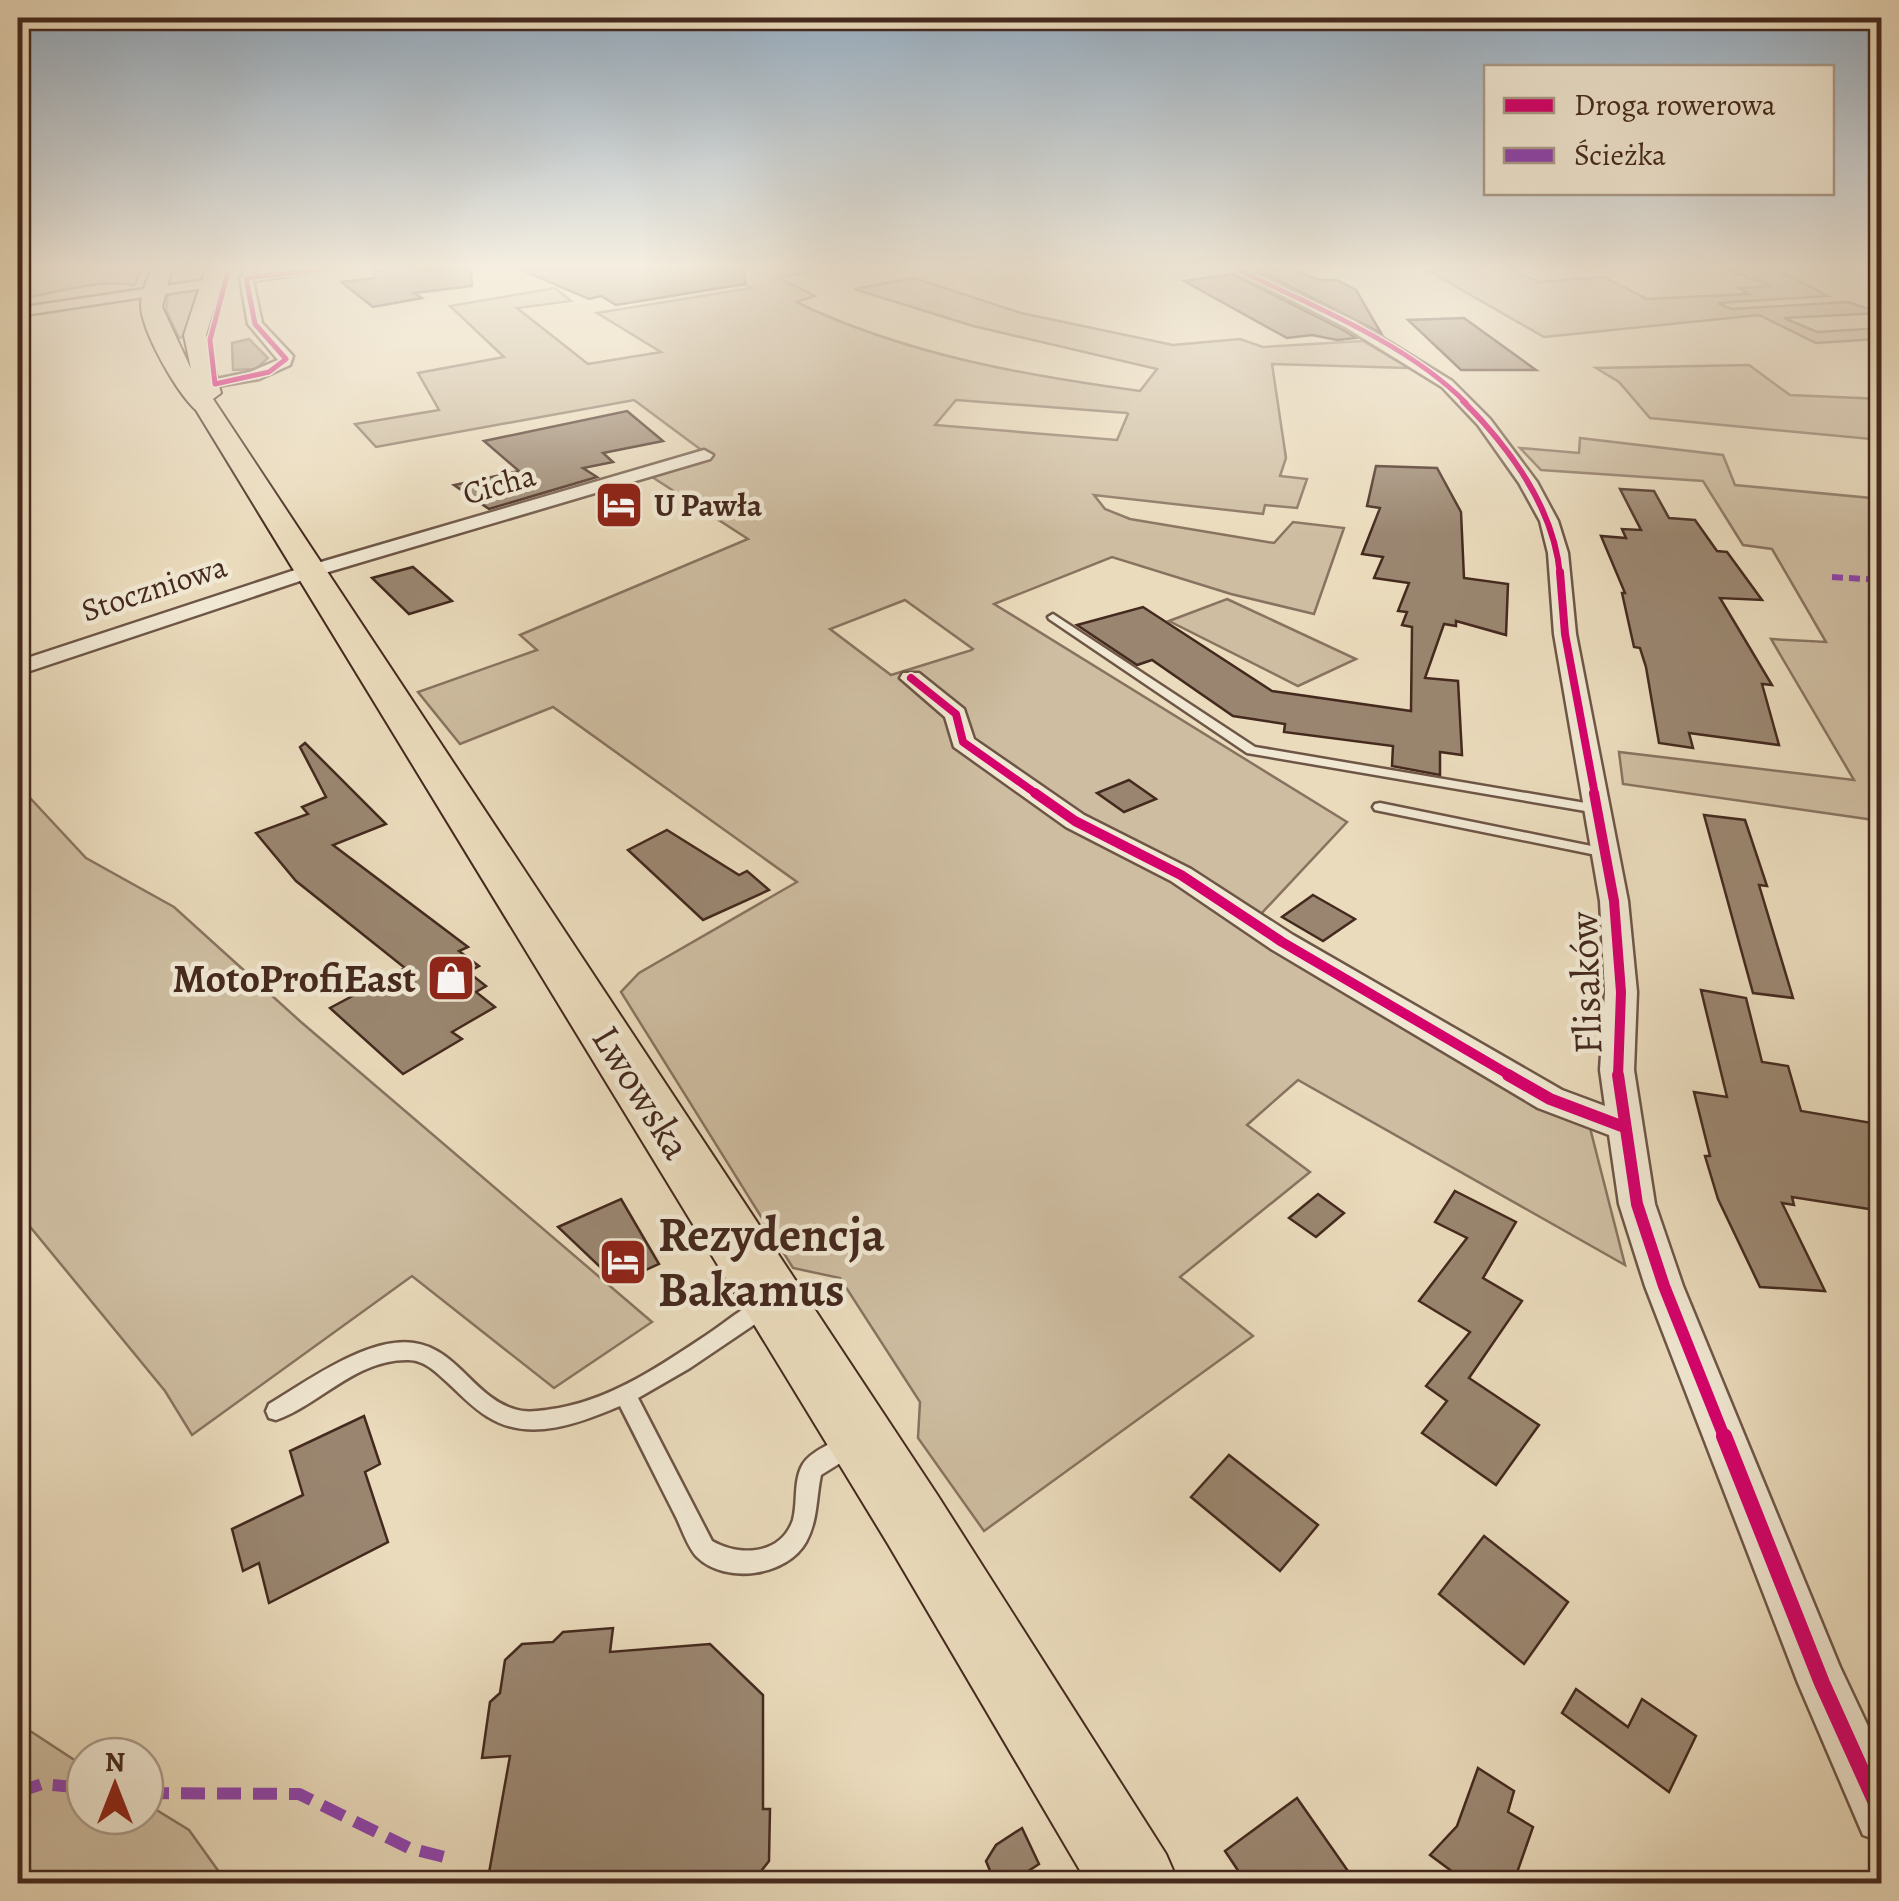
<svg xmlns="http://www.w3.org/2000/svg" width="1899" height="1901" viewBox="0 0 1899 1901" font-family="Alegreya,serif">
  <rect width="100%" height="100%" fill="#eadbbc"/>
  <filter id="stains"><feTurbulence type="fractalNoise" baseFrequency=".002" numOctaves="4"/><feColorMatrix values="0 0 0 0 .2 0 0 0 0 .09 0 0 0 0 .02 0 0 0 .5 -.17"/></filter>
  <radialGradient id="worn" r=".72"><stop offset=".6" stop-color="#630" stop-opacity="0"/><stop offset="1" stop-color="#630" stop-opacity=".3"/></radialGradient>
  <g fill="#cebda1" stroke="#897360" stroke-width="2.5" fill-rule="evenodd">
    <path d="M18 268H144L134 285C96 279 56 293 18 299Z"/>
    <path d="M749 268H800L806 272 779 278 815 296 796 302C904 354 1022 375 1140 391L1157 369 973 326 854 289 914 278 1021 313 1173 345 1240 339 1263 347 1363 341 1409 368 1272 364 1286 458 1280 476 1307 479 1297 508 1265 505 1263 514 1094 495 1105 509 1130 519 1274 543 1293 522 1344 528 1314 614 1231 594 1112 557 994 604 1347 822 1260 915 1589 1124 1625 1265 1298 1080 1247 1125 1310 1172 1180 1277 1253 1336 984 1531 918 1438 920 1402 840 1278 793 1268 621 992 639 973 797 882 553 707 460 744 418 692 537 650 520 635 748 539 649 475 704 452 634 400 376 447 355 424 439 410 418 373 504 357 450 306 555 288 571 301 517 308 588 364 661 352 597 313 752 288 716 272ZM956 400 1127 413 1128 414 1117 440 935 425ZM905 600 973 649 972 650 891 675 830 629Z"/>
    <polygon points="1507,268 1539,282 1604,277 1647,299 1748,294 1739,288 1772,286 1722,268 1774,268 1828,296 1718,303 1731,309 1848,302 1881,313 1784,318 1817,332 1881,328 1881,332 1870,333 1878,339 1816,343 1759,315 1544,337 1427,270"/>
    <polygon points="197,288 201,290 186,336 179,338 166,310 168,291"/>
    <polygon points="1749,365 1790,395 1881,399 1881,440 1650,418 1619,382 1596,368"/>
    <polygon points="1580,438 1723,455 1735,485 1881,499 1881,821 1623,784 1619,752 1854,780 1771,639 1826,642 1772,549 1743,545 1703,481 1541,470 1520,448 1579,453"/>
    <polygon points="1227,599 1356,659 1298,686 1169,621"/>
    <polygon points="18,785 86,858 174,907 301,1022 652,1322 554,1388 412,1276 192,1435 165,1391 18,1212"/>
    <polygon points="18,1723 85,1767 85,1816 145,1816 145,1803 189,1830 227,1883 18,1883"/>
  </g>
  <polygon fill="#b29e86" stroke="#866f5c" stroke-width="2.5" points="249,339 268,358 256,369 233,370 232,343"/>
  <g fill="#9a8670" stroke="#44291e" stroke-width="2.5">
    <polygon points="403,268 471,268 472,286 414,293 422,298 373,307 341,282 375,278 373,271"/>
    <polygon points="517,268 744,268 745,284 616,305 601,296 589,299"/>
    <polygon points="1288,268 1320,280 1337,280 1356,290 1381,333 1258,270"/>
    <polygon points="1232,274 1343,330 1356,338 1337,340 1312,335 1287,338 1184,281"/>
    <polygon points="1464,318 1536,370 1461,370 1408,320"/>
    <polygon points="627,411 663,441 603,453 613,462 583,468 597,477 489,509 454,485 519,471 484,441"/>
    <polygon points="1376,466 1437,468 1461,512 1464,578 1508,584 1506,635 1456,621 1456,626 1444,624 1425,678 1458,681 1462,755 1440,752 1440,775 1392,766 1393,746 1284,732 1285,724 1233,716 1152,660 1137,665 1077,625 1143,607 1272,691 1411,711 1412,627 1402,625 1407,612 1398,611 1409,583 1374,578 1383,557 1362,554 1380,508 1367,506"/>
    <polygon points="1620,489 1654,491 1669,518 1695,520 1717,551 1727,552 1762,600 1720,598 1772,685 1762,684 1779,745 1689,733 1693,748 1659,743 1646,667 1640,648 1634,647 1622,593 1625,593 1601,536 1626,538 1622,529 1641,530"/>
    <polygon points="413,567 452,601 409,614 372,578"/>
    <polygon points="305,743 386,824 333,845 468,947 459,951 479,966 468,972 486,986 476,992 495,1007 452,1032 462,1039 403,1074 330,1008 405,968 296,881 256,833 308,814 302,807 326,797 300,747"/>
    <polygon points="1129,780 1156,799 1124,812 1097,793"/>
    <polygon points="1704,815 1745,820 1767,886 1759,885 1793,998 1753,993"/>
    <polygon points="667,830 739,875 747,871 769,890 703,920 628,850"/>
    <polygon points="1313,895 1355,919 1323,941 1282,917"/>
    <polygon points="1701,990 1746,998 1762,1062 1788,1066 1801,1111 1872,1123 1882,1151 1882,1211 1792,1197 1794,1205 1782,1203 1825,1291 1760,1287 1718,1199 1705,1156 1710,1156 1694,1092 1727,1097"/>
    <polygon points="1455,1191 1516,1222 1483,1278 1522,1301 1469,1378 1539,1425 1496,1485 1422,1433 1447,1401 1426,1386 1470,1332 1419,1301 1467,1238 1435,1222"/>
    <polygon points="1318,1194 1344,1213 1316,1237 1289,1218"/>
    <polygon points="621,1199 659,1264 617,1283 558,1227"/>
    <polygon points="364,1416 380,1464 365,1472 388,1542 269,1603 259,1563 243,1571 232,1529 303,1495 290,1451"/>
    <polygon points="1229,1455 1318,1525 1280,1571 1191,1497"/>
    <polygon points="1484,1536 1568,1602 1524,1664 1439,1594"/>
    <polygon points="613,1628 610,1652 710,1644 763,1695 763,1809 770,1809 769,1861 751,1884 487,1884 510,1756 482,1758 490,1702 500,1693 505,1660 522,1644 553,1642 563,1632"/>
    <polygon points="1576,1689 1628,1727 1642,1699 1696,1736 1669,1792 1562,1713"/>
    <polygon points="1478,1768 1514,1791 1508,1812 1533,1827 1513,1884 1469,1884 1430,1855 1457,1826"/>
    <polygon points="1297,1798 1357,1884 1247,1884 1225,1851"/>
    <polygon points="1022,1828 1039,1864 1013,1881 993,1878 986,1861 996,1845"/>
  </g>
  <g fill="none" stroke-linecap="round" stroke-linejoin="round">
    <g stroke="#6e5646" stroke-width="5">
      <g id="service">
        <polygon points="252,268 261,268 248,274 248,279 244,279 243,272"/>
        <polygon points="1053,614 1255,747 1597,805 1604,809 1597,813 1247,753 1049,619 1048,617"/>
        <polygon points="1380,803 1606,849 1613,853 1606,857 1375,810 1373,807 1375,804"/>
        <path d="M766 1298 773 1300 776 1306 773 1312 690 1368 638 1398 712 1541C740 1557 781 1555 793 1520 798 1502 793 1481 803 1464 810 1452 836 1440 850 1435L858 1438 861 1445 858 1452 821 1475C816 1498 818 1520 806 1542 787 1576 726 1585 697 1557 688 1548 682 1529 676 1517 657 1480 639 1443 620 1406 580 1423 529 1443 488 1417 473 1408 460 1394 447 1382 435 1371 424 1360 408 1360 356 1359 321 1404 276 1420L269 1418 266 1411 269 1404C306 1382 368 1336 414 1343 457 1349 474 1397 514 1409 528 1414 545 1410 559 1408 614 1398 663 1364 708 1334 726 1322 745 1305 766 1298Z"/>
      </g>
    </g>
    <g stroke="#6e5646" stroke-width="5">
      <g id="minor">
        <polygon points="300,268 338,268 253,281 262,323 293,356 290,365 259,379 183,392 183,386 250,372 278,360 248,324 240,278"/>
        <polygon points="1228,268 1244,268 1355,321 1452,381 1490,419 1537,482 1558,521 1568,553 1576,634 1628,901 1637,992 1634,1070 1655,1204 1683,1286 1840,1667 1882,1756 1882,1842 1863,1835 1798,1683 1645,1286 1619,1204 1609,1135 1538,1108 1271,949 1171,881 1066,827 954,747 945,717 900,678 903,673 919,673 964,709 974,739 1084,815 1191,869 1293,935 1562,1090 1605,1106 1600,1070 1605,992 1600,901 1554,634 1548,553 1540,521 1519,483 1478,425 1442,387 1345,327"/>
        <polygon points="212,279 216,280 216,286 18,316 18,308"/>
        <polygon points="704,450 713,455 710,459 318,575 18,675 18,661 304,567"/>
      </g>
    </g>
    <g stroke="#44291e" stroke-width="4">
      <path id="primary" d="M152 268H172L162 307 191 369 184 335 206 268H226L206 335 221 393 213 399 938 1496 1166 1854 1179 1884H1088L888 1544 196 410C177 393 142 332 141 306 141 293 147 280 152 268Z"/>
    </g>
    <use href="#service" fill="#f1e8d3" fill-rule="evenodd"/>
    <use href="#minor" fill="#f1e8d3" fill-rule="evenodd"/>
    <use href="#primary" fill="#eadbbc" fill-rule="evenodd"/>
    <polyline stroke="#8e44ad" stroke-width="6" stroke-dasharray="11 6" stroke-linecap="butt" points="1832,577 1882,580"/>
    <g stroke="#8e44ad" stroke-width="12" stroke-dasharray="24 12" stroke-linecap="butt">
      <polyline points="18,1792 42,1784 85,1788"/>
      <polyline points="145,1793 299,1794 409,1848 448,1858"/>
    </g>
    <g stroke="#f1e8d3" stroke-width="8">
      <g id="cycleway-far5">
        <polyline points="229,268 210,340 215,384 269,372 286,359 255,324 246,278 332,268"/>
        <path d="M1234 268C1310 305 1407 343 1466 403"/>
      </g>
    </g>
    <g stroke="#f1e8d3" stroke-width="10">
      <path id="cycleway-far4" d="M1463 401C1510 448 1554 507 1560 575"/>
    </g>
    <g stroke="#f1e8d3" stroke-width="12">
      <g id="cycleway-far3">
        <polyline points="1560,572 1565,634 1595,795"/>
        <polyline points="911,678 956,714 963,742 1038,795"/>
      </g>
    </g>
    <g stroke="#f1e8d3" stroke-width="16">
      <g id="cycleway-far2">
        <polyline points="1035,793 1075,821 1181,875 1282,942 1513,1077"/>
        <polyline points="1594,793 1614,901 1621,992 1618,1077"/>
      </g>
    </g>
    <g stroke="#f1e8d3" stroke-width="19">
      <g id="cycleway-far1">
        <polyline points="1508,1075 1550,1099 1624,1127"/>
        <polyline points="1618,1075 1637,1204 1664,1286 1725,1439"/>
      </g>
    </g>
    <g stroke="#f1e8d3" stroke-width="22">
      <polyline id="cycleway" points="1724,1436 1822,1683 1882,1816"/>
    </g>
    <use href="#cycleway-far5" stroke="#d6006c" stroke-width="5"/>
    <use href="#cycleway-far4" stroke="#d6006c" stroke-width="6"/>
    <use href="#cycleway-far3" stroke="#d6006c" stroke-width="8"/>
    <use href="#cycleway-far2" stroke="#d6006c" stroke-width="10"/>
    <use href="#cycleway-far1" stroke="#d6006c" stroke-width="12"/>
    <use href="#cycleway" stroke="#d6006c" stroke-width="16"/>
  </g>
  <linearGradient id="sky" x2="0" y2="1"><stop stop-color="#92abc1"/><stop offset="0.5" stop-color="#f6efe1"/><stop offset="1" stop-color="#f6efe1" stop-opacity="0"/></linearGradient>
  <rect width="1899" height="534" fill="url(#sky)"/>
  <defs>
    <g id="hotel-square" transform="scale(2.5)"><rect x="-9" y="-9" width="18" height="18" rx="4" fill="#8f2418" stroke="#f1e8d3"/><path d="M-6-4.5h1.5V1H6V5H4.5V3h-9V5H-6ZM-4 0a1.8 1.8 0 1 1 3.6 0ZM.5 0V-2.5h3Q6-2.5 6 0Z" fill="#fff"/></g>
    <g id="shop-square" transform="scale(2.5)"><rect x="-9" y="-9" width="18" height="18" rx="4" fill="#8f2418" stroke="#f1e8d3"/><path d="M-5-2.5h2.3a2.7 3.5 0 0 1 5.4 0H5L5.5 6h-11ZM-1.5-2.5h3a1.5 2.3 0 0 0-3 0Z" fill="#fff"/></g>
  </defs>
  <g fill-rule="evenodd">
    <use href="#hotel-square" x="619" y="505"/>
    <use href="#shop-square" x="451" y="978"/>
    <use href="#hotel-square" x="623" y="1262"/>
  </g>
  <g text-anchor="middle" stroke-width="9" stroke-linejoin="round" paint-order="stroke">
    <g font-size="32" fill="#44291e" stroke="#f1e8d3">
      <text transform="translate(499 484) rotate(-16)" y="11">Cicha</text>
      <text transform="translate(154 588) rotate(-18)" y="11">Stoczniowa</text>
    </g>
    <g font-size="32" font-weight="bold" fill="#44291e" stroke="#f1e8d3" text-anchor="start">
      <text x="654" y="516">U Pawła</text>
    </g>
    <g font-size="40" font-weight="bold" fill="#44291e" stroke="#f1e8d3" text-anchor="end">
      <text x="416" y="992">MotoProfiEast</text>
    </g>
    <g font-size="40" fill="#44291e" stroke="#f1e8d3">
      <text transform="translate(1585 983) rotate(-92)" y="14">Flisaków</text>
      <text transform="translate(642 1092) rotate(58)" y="14">Lwowska</text>
    </g>
    <g font-size="48" font-weight="bold" fill="#44291e" stroke="#f1e8d3" text-anchor="start">
      <text x="658" y="1251">Rezydencja<tspan x="658" dy="55">Bakamus</tspan></text>
    </g>
  </g>
  <rect width="1899" height="1901" fill="none" stroke="#eadbbc" stroke-width="60"/>
  <rect x="20" y="20" width="1859" height="1861" fill="none" stroke="#44291e" stroke-width="5"/>
  <rect x="30" y="30" width="1839" height="1841" fill="none" stroke="#44291e" stroke-width="2.5"/>
  <rect x="1484" y="65" width="350" height="130" fill="#f1e8d3" stroke="#ac9c8b" stroke-width="2.5"/>
  <rect x="1504" y="98" width="50" height="15" fill="#d6006c" stroke="#ac9c8b" stroke-width="2.5"/>
  <text x="1574" y="115" font-size="30" fill="#44291e">Droga rowerowa</text>
  <rect x="1504" y="148" width="50" height="15" fill="#8e44ad" stroke="#ac9c8b" stroke-width="2.5"/>
  <text x="1574" y="165" font-size="30" fill="#44291e">Ścieżka</text>
  <g transform="translate(115 1786)"><circle r="48" fill="#f1e8d3" stroke="#ac9c8b" stroke-width="2.5"/>
  <path d="M0-8L18 38L0 25L-18 38Z" fill="#8f2418"/>
  <text y="-15" font-size="28" font-weight="bold" text-anchor="middle" fill="#44291e">N</text>
  </g>
  <rect width="100%" height="100%" filter="url(#stains)"/>
  <rect width="100%" height="100%" fill="url(#worn)"/>
</svg>
